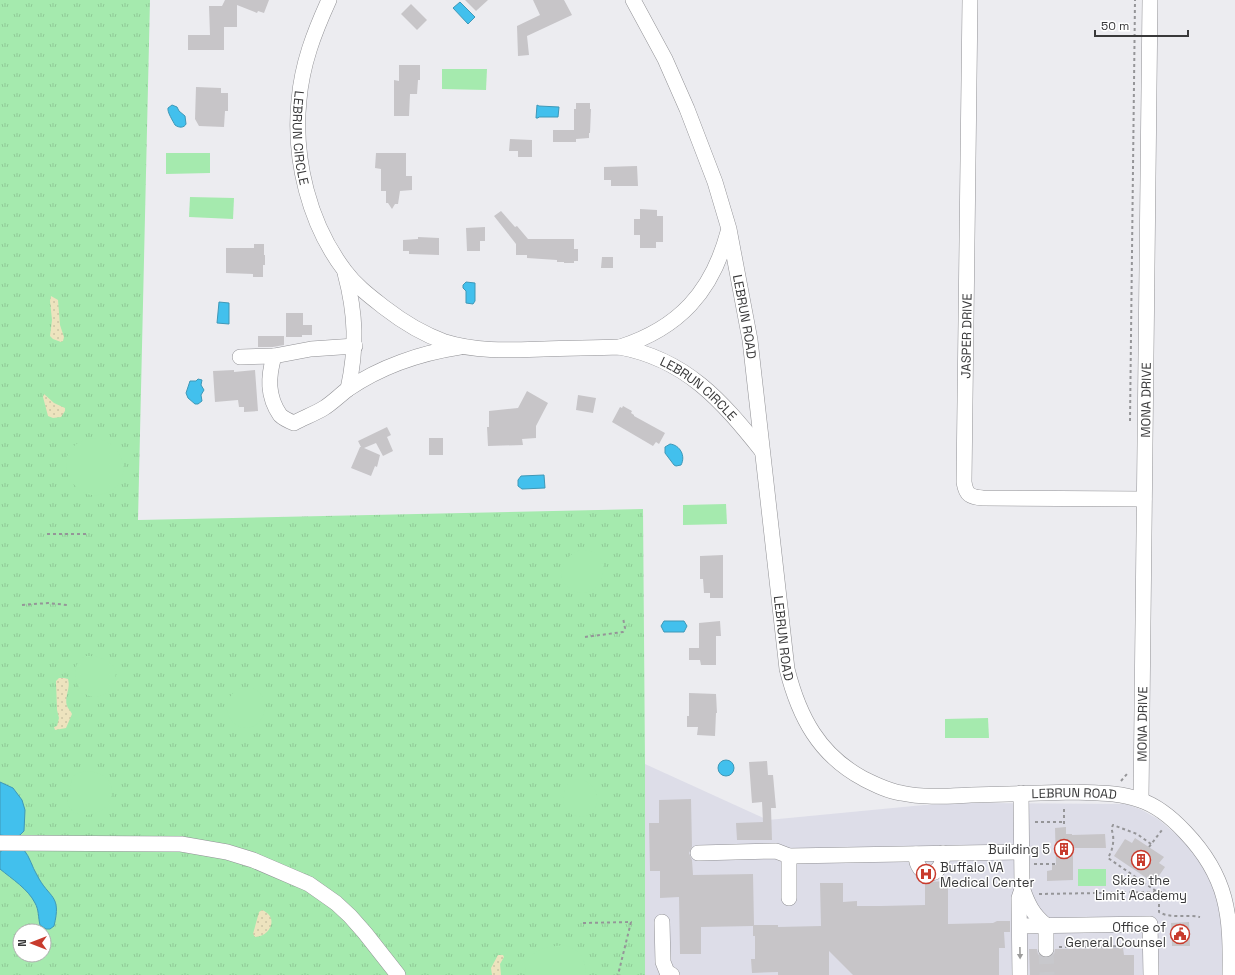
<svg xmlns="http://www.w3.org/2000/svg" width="1235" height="975" viewBox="0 0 1235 975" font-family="'Space Grotesk',sans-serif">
  <defs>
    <pattern id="grass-tufts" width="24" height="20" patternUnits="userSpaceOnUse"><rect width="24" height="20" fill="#a5eaae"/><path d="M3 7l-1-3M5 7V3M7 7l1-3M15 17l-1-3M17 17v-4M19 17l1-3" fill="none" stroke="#8fc996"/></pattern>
    <pattern id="sand-dots" width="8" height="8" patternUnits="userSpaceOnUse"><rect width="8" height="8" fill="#ede3be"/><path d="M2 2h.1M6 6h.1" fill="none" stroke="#ccc4a4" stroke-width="1.8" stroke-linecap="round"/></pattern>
  </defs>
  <rect width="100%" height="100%" fill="#ececf0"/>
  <polygon fill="#dddde8" points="645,764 768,820 924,805 973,803 1126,804 1140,809 1158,819 1184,841 1203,866 1217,897 1223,929 1223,975 645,975"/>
  <path fill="url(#grass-tufts)" fill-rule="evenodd" d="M0 0H150L138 520 643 509 645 764V975H0ZM20 931H44V955H20Z"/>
  <g fill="url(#sand-dots)">
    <polygon points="51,296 58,300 60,325 64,337 63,341 61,342 53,339 50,336 52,320 50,301"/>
    <polygon points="44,394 54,403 65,408 65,411 61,417 53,418 48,416 43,397"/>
    <path d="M59 678H64L68 679C71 688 64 697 67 706 68 709 71 711 72 714L66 728 55 730 54 727 57 726 59 718 57 710 56 681Z"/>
    <path d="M262 910C279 917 271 936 255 937L253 934 259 912Z"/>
    <polygon points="498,955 503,955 504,957 500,964 501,975 492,975 491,968"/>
  </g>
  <g fill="#a5eaae">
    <polygon points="442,69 487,69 486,90 442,89"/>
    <polygon points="166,153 210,153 210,173 166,174"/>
    <polygon points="190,197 234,198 233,219 189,217"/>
    <path d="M91 438C127 438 138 489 98 495 69 499 47 447 91 438Z"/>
    <polygon points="726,504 727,524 683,525 683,505"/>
    <path d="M580 550C623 548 599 609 571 589 552 577 563 556 580 550Z"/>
    <path d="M86 656C106 656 124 665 112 687 109 692 105 695 100 696 77 703 65 664 86 656Z"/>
    <path d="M249 687C276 693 265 735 240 727 237 725 233 723 231 720 220 704 232 687 249 687Z"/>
    <polygon points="988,718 989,738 945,738 945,719"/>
    <path d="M87 771C106 772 120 786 107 805 98 817 72 820 68 804 67 799 70 796 70 792 72 776 70 775 87 771Z"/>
    <path d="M578 779C591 781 601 792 596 806 594 811 590 815 585 816 561 822 554 784 578 779Z"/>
    <rect x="1078" y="869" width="28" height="17"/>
    <path d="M563 945C579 948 587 959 585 975H526C523 951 544 947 563 945Z"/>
  </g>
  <g fill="#42c0ed" stroke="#3f98b7">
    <polygon points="460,2 475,17 468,24 453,8"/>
    <path d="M172 105 177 107 179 111 185 116 186 124C184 128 179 128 175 125 173 121 167 112 168 108Z"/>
    <polygon points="537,105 539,106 559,107 558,117 539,117 538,118 536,118"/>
    <polygon points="466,282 475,283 475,301 473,304 466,303 466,291 463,288 463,285"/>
    <polygon points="219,302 229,303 229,324 217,323"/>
    <polygon points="198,379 202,380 201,385 204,390 201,395 202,401 198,404 195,404 188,398 186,393 190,381 196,381"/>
    <path d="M670 444C680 445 686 456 681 465L676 466 674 465 665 453V447Z"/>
    <polygon points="544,475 545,488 522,489 518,486 518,480 521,476"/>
    <polygon points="664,621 684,621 687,626 684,632 664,632 661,626"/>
    <circle cx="726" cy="768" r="8"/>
    <polygon points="0,782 13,788 22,800 25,810 24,831 20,835 16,837 0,835"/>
    <path d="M3 850H24C30 857 32 867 37 875 49 899 62 894 54 926L50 929H46L40 925C38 917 39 910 35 903 28 889 12 879 0 869V852Z"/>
  </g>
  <g fill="#c7c5c8">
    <polygon points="225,0 269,0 264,13 258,11 257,13 237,5 237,27 224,27 224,50 188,50 188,35 210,35 209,6 222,6"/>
    <polygon points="465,0 488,0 476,11"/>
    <polygon points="533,0 564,0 572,15 527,36 529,55 518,56 517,26 540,15"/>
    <polygon points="411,4 427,20 417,30 401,14"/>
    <polygon points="399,65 420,65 420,80 418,80 417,94 410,94 409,116 394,116 394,80 399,81"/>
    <polygon points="196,87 221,88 221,93 228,93 228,111 225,111 224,127 199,126 195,119"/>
    <polygon points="576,103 590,103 590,109 591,109 590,133 589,133 589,138 576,139 576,142 553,142 553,130 574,130 574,109 576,109"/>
    <polygon points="510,139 532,140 532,157 518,157 518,151 509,151"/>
    <polygon points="376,153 406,153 406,176 412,176 412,190 400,191 398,204 395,204 392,209 388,203 386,203 386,191 381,191 381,169 375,168"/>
    <polygon points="637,166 638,186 611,186 611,180 604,180 604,167"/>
    <polygon points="640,209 657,210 657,216 663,216 663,242 656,242 656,248 640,248 640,235 634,235 634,219 640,219"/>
    <polygon points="501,211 515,227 517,226 528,239 574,239 574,249 578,249 578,261 574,261 574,263 564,263 564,262 557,262 557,260 527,258 527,255 516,255 516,244 494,216"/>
    <polygon points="485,227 485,241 480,241 480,251 467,251 466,228"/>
    <polygon points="418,237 439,238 439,255 409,254 409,251 403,251 403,240 418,239"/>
    <polygon points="254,244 264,244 264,255 265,255 265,265 263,265 263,277 253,277 253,274 226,273 226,248 254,248"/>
    <polygon points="602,257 613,257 613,268 601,268"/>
    <polygon points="286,313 303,313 303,325 312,325 312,335 302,335 302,337 286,337"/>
    <polygon points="258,336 284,336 284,345 273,347 258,347"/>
    <polygon points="234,370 234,372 255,370 258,411 244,412 244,407 239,407 238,400 215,402 213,371"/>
    <polygon points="527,391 548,403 536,426 536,438 522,439 523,445 488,446 487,427 489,427 489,411 518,408"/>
    <polygon points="578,395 596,398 593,413 576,410"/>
    <polygon points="623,406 632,411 631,413 634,415 634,416 665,433 659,444 656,442 653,446 612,422 620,407 622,408"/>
    <polygon points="387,427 391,435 387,437 393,451 383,456 376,443 364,448 380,455 377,467 375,466 371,476 351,468 360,447 361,447 358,441"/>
    <rect x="429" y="438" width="14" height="17"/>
    <polygon points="723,555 723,598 710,598 710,593 704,593 703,579 700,579 700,556"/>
    <polygon points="720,621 721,636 716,636 716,665 701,665 700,660 689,660 689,648 699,648 699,623"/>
    <polygon points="689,693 716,694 717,713 716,713 715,736 697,735 698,727 687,727 687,716 689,716"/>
    <polygon points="767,761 768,775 773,775 776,808 771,808 772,840 737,840 736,823 763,822 762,802 752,803 749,762"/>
    <polygon points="691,799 692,847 689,853 692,860 693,875 753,874 754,925 778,925 778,927 821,926 820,883 843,883 843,902 857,901 857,906 881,906 925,905 925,882 948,881 948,924 993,923 997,921 1010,921 1010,932 1004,932 1005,948 999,948 999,975 853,975 829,951 829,975 778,975 778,972 752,973 751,959 755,959 755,936 753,936 753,926 701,927 701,954 680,954 679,897 660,898 660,871 650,871 649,823 659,823 659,800"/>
    <polygon points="1066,827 1066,834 1072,834 1072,835 1105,834 1106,848 1073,848 1073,880 1047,881 1047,871 1052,870 1052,865 1056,865 1055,828"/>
    <polygon points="1135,838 1164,857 1159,863 1165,867 1154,883 1114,856 1125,839 1132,843"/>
    <polygon points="1189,922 1190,946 1172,946 1171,923"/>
    <polygon points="1123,948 1124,955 1134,955 1134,975 1030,975 1029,949 1037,949 1038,954 1041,957 1046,958 1051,957 1054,954 1055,949"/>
  </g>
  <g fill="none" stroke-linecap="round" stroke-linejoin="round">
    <polyline stroke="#c8c8cc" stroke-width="15" stroke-dasharray="15 8" stroke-linecap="butt" points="1046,949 1047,975"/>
    <g stroke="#919195" stroke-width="16">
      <g id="minor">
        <path id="s1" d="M329 0C314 33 302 64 299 100 293 159 309 224 345 271 356 286 371 297 385 308 403 322 423 334 445 342 477 352 511 350 544 349 569 348 594 348 619 347 686 359 722 401 762 451"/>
        <path id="s2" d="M633 0 665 59 687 109 715 182 729 229 750 340 787 669C799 717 819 755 864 779 876 785 888 791 901 793 924 798 948 796 971 795 1005 794 1039 793 1074 792 1096 793 1119 792 1140 800 1158 806 1172 818 1185 832 1228 877 1231 915 1230 975"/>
        <path d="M970 0 964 482C966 495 970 497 983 498L1144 499"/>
        <path d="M345 273C356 314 357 348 348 389"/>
        <path d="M355 346 311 349 274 356C268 377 267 396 280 415 283 418 289 421 294 423 303 418 314 414 324 408 332 403 340 395 348 389 380 367 421 353 460 347"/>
        <path d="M620 347C679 328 712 292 728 232"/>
        <polyline points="240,357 274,356"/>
        <path d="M1021 793 1022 887C1027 903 1033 915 1046 925V949"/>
        <path id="s3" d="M1141 800 1150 0"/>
        <polyline points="0,843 181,844 227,852 253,860 309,884 336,903 350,916 365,933 398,975"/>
        <polyline points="698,853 776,851 789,856 1022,852"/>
        <path d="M916 854C916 880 943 880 943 853"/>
        <polyline points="789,856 789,898"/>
        <polyline points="662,922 663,962 667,972 672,975"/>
        <polyline points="1020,926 1150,924 1151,975"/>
        <polyline points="1020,975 1019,898 1022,889"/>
      </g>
    </g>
    <g stroke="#959598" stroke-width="2" stroke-dasharray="3 3" stroke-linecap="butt">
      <polyline points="1130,421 1135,0"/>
      <polyline points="47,534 88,534"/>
      <polyline points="22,605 48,603 67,605"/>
      <polyline points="585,637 623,632 625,628 623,618"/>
      <polyline points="1121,781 1127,774"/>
      <polyline points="1064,809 1064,827"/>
      <polyline points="1035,822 1064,822"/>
      <path d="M1151 844 1137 834 1113 825C1111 829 1112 830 1113 835 1114 844 1112 851 1108 858L1156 891"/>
      <polyline points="1149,847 1162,830"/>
      <polyline points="1034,864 1056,864"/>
      <path d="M1159 892V912C1170 919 1187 914 1200 917"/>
      <polyline points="1039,894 1159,892 1163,892 1168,897"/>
      <polyline points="583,923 631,922 618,975"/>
      <polyline points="1059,947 1134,946"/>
    </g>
    <use href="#minor" stroke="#fff" stroke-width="15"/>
  </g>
  <defs><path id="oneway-solid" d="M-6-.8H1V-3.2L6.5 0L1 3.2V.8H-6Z"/></defs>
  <use fill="#9c9c9c" href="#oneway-solid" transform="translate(1020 953) rotate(89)"/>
  <defs>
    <g id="building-ring" transform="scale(1)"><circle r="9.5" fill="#fff" stroke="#c83b2d" stroke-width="1.5"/><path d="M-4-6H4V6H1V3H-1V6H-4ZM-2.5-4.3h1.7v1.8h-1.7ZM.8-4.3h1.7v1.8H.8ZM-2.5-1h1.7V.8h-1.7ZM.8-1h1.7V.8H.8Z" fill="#c83b2d"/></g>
    <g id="hospital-ring" transform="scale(1)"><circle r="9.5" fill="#fff" stroke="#c83b2d" stroke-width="1.5"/><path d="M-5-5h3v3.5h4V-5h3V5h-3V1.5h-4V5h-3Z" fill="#c83b2d"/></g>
    <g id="civic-ring" transform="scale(1)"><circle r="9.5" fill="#fff" stroke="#c83b2d" stroke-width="1.5"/><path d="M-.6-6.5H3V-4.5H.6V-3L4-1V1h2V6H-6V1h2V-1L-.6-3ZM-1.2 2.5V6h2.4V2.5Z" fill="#c83b2d"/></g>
  </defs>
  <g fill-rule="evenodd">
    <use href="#building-ring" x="1064" y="849"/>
    <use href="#building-ring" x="1141" y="860"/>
    <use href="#hospital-ring" x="926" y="874"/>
    <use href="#civic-ring" x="1180" y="934"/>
  </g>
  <g text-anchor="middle" stroke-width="3" stroke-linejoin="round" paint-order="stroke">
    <g font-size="13" fill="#39393a" stroke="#fff">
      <text dy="5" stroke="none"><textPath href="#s1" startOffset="143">LEBRUN CIRCLE</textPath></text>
      <text dy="5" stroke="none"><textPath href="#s2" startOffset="338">LEBRUN ROAD</textPath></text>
      <text transform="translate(966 336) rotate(-89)" y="5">JASPER DRIVE</text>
      <text dy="5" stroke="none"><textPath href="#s1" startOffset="676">LEBRUN CIRCLE</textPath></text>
      <text dy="5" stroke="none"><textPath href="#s3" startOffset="400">MONA DRIVE</textPath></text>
      <text dy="5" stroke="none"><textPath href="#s2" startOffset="662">LEBRUN ROAD</textPath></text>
      <text dy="5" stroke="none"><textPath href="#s3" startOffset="76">MONA DRIVE</textPath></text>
      <text dy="5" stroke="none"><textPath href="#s2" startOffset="1045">LEBRUN ROAD</textPath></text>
    </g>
    <g font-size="13" fill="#39393a" stroke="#fff" text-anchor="end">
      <text x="1050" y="854">Building 5</text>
      <text x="940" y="872" text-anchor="start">Buffalo VA<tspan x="940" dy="15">Medical Center</tspan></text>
      <text x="1141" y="885" text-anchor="middle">Skies the<tspan x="1141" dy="15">Limit Academy</tspan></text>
      <text x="1166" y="932">Office of<tspan x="1166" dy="15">General Counsel</tspan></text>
    </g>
  </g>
  <g transform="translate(32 943) rotate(270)"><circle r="19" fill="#ffffff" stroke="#b0b0b0"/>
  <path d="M0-3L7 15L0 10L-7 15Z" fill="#c83b2d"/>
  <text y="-6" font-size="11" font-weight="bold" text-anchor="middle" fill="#39393a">N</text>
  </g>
  <path d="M1095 30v6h93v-6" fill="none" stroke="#39393a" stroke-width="2"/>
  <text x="1101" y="30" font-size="12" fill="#39393a" stroke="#ffffff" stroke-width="3" paint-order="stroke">50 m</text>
</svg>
